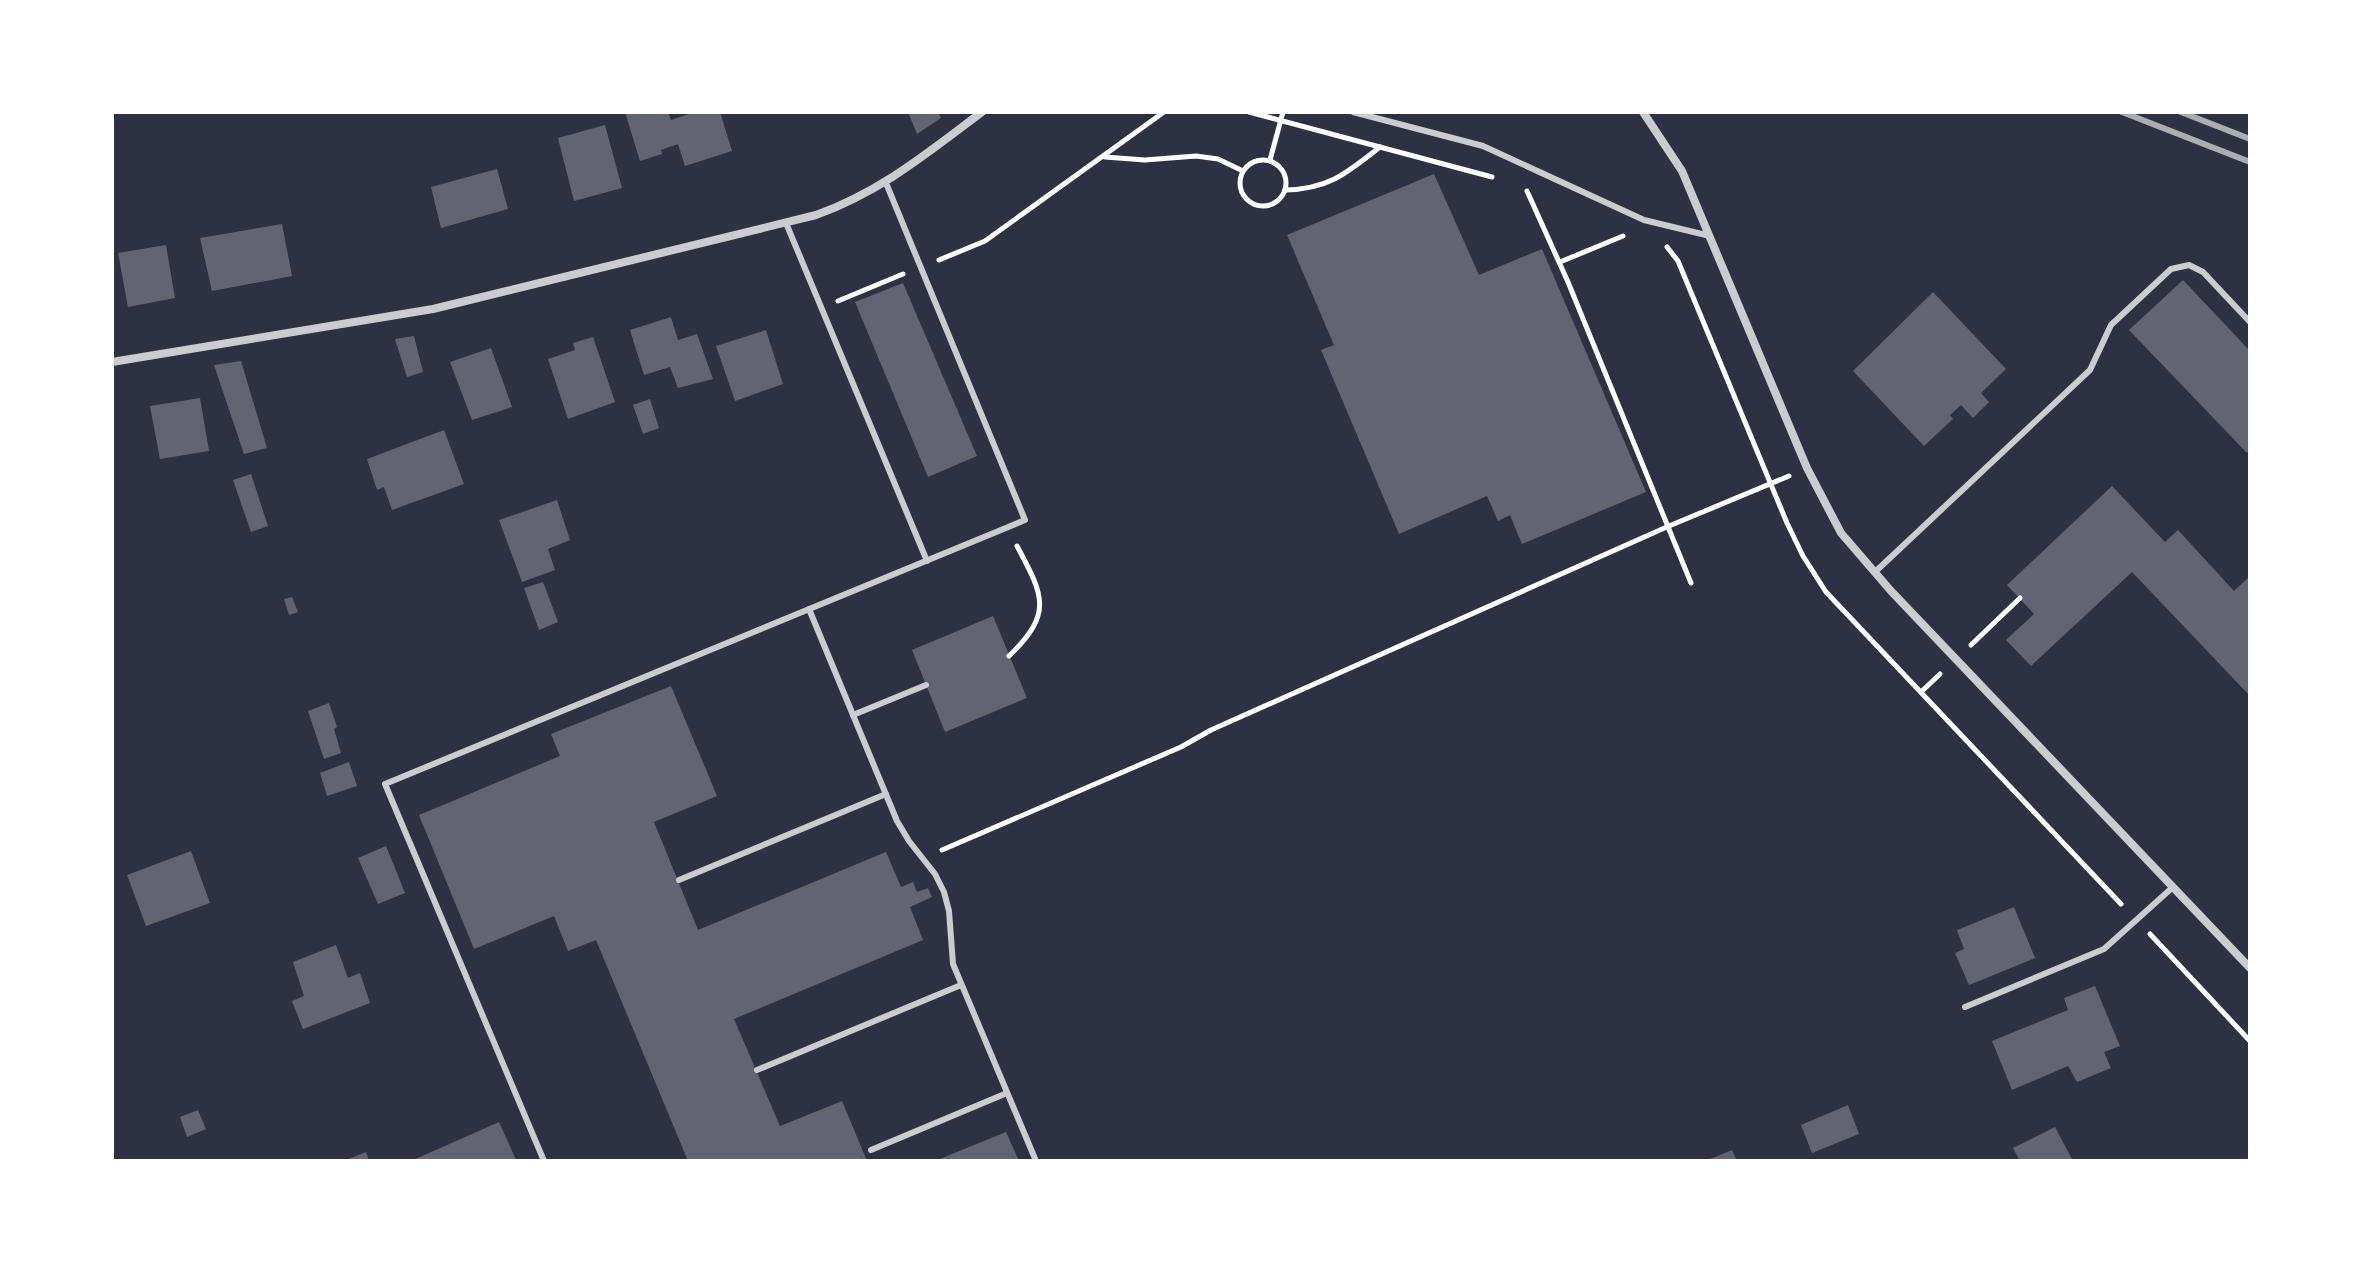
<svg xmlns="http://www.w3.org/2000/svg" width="2362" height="1273" viewBox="0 0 2362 1273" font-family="'Varela Round',sans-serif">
  <rect width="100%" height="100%" fill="#2d3142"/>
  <g fill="#626471">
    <polygon points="625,112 668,112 671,120 695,112 720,112 732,151 685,166 678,144 661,150 662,154 640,161"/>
    <polygon points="908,112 938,112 941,118 917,134"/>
    <polygon points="605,125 622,188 574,201 558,138"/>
    <polygon points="497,169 508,209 441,228 431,187"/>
    <polygon points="1434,174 1479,275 1542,249 1646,492 1522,544 1510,515 1498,521 1487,496 1399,534 1321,350 1334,345 1287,235"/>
    <polygon points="282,224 292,276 212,291 200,238"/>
    <polygon points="166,245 175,298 128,307 118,253"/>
    <polygon points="2183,280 2250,351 2250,449 2247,453 2129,330"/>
    <polygon points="903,283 977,456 928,477 855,302"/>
    <polygon points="1933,292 2006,369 1981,393 1989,402 1973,418 1961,405 1950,415 1953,419 1924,446 1853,371"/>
    <polygon points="671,317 678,340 697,334 713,379 678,388 670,367 644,375 630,330"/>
    <polygon points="766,330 783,384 735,401 716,346"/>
    <polygon points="414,336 423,372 407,377 395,339"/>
    <polygon points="593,337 615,402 568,419 548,359 575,350 573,343"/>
    <polygon points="491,348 512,407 472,420 450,362"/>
    <polygon points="241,361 267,448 244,454 214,365"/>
    <polygon points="200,398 209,451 160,459 150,406"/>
    <polygon points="650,399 659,428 643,434 633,405"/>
    <polygon points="444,430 464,484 392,510 384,487 377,490 367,459"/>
    <polygon points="251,474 268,526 251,532 233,480"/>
    <polygon points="2112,486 2165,542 2178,530 2234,591 2250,576 2250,696 2132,572 2031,666 2006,640 2034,614 2007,585"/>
    <polygon points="557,500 570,540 548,549 555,570 522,582 499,520"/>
    <polygon points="543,582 558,622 539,630 524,588"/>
    <polygon points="292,597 298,612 289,615 284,599"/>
    <polygon points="993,616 1027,698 945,732 912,650"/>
    <polygon points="671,686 717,796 654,822 698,930 886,852 901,887 913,882 917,892 928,888 932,897 910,907 923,940 734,1019 780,1126 842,1101 867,1161 688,1161 596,940 568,951 554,916 474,949 419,815 560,756 551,734"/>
    <polygon points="329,703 337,727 334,729 341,753 324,759 308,711"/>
    <polygon points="349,762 357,786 327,796 320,773"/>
    <polygon points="386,846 405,893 378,904 358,858"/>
    <polygon points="191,851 210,903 146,926 127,875"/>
    <polygon points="2014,907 2035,958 1969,985 1955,953 1964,949 1957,930"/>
    <polygon points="336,945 348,978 360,973 370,1003 303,1029 292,1001 304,996 293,962"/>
    <polygon points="2095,986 2120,1046 2104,1052 2111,1068 2077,1082 2068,1066 2012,1090 1992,1041 2068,1010 2064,998"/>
    <polygon points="1848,1105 1859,1134 1812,1153 1801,1125"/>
    <polygon points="198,1110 206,1129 187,1137 180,1117"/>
    <polygon points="499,1122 516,1160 411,1161"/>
    <polygon points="2055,1127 2073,1161 2020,1161 2013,1148"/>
    <polygon points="1006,1132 1019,1161 935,1161"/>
    <polygon points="1732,1150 1737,1161 1705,1161"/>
    <polygon points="366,1152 369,1161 343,1161"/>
  </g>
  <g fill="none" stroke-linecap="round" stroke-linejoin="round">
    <g stroke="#fff" stroke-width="5">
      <polyline points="1249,112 1492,177"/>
      <polyline points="1105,157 1145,160 1196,156 1218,159 1243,171"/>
      <circle cx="1263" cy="183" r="23"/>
      <polyline points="1270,160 1283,112"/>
      <path d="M1285 190C1329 189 1347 173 1380 147"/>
      <polyline points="1527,191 1568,282 1691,583"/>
      <polyline points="1667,247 1678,261 1787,523 1803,556 1826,592 2121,904"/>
      <polyline points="939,260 985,241 1164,112"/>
      <polyline points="1560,262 1623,236"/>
      <polyline points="838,301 903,274"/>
      <polyline points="1971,645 2020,598"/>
      <path d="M1009 656C1054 613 1043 595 1017 546"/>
      <polyline points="1921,692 1940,674"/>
      <polyline points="942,850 1181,747 1211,730 1669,526 1789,476"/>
      <polyline points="2150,934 2250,1041"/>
    </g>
    <g stroke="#caccd0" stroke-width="6">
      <polyline points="1353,112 1483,146 1644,220 1710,236"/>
      <polyline points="786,223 927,561"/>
      <polyline points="1875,572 2090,370 2111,325 2171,269 2189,265 2203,272 2250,322"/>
      <polyline points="809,609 897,821 909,841 935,874 944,892 949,911 953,964 1036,1161"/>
      <polyline points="853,715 926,685"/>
      <polyline points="679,880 886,794"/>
      <polyline points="1965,1007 2104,949 2173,887"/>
      <polyline points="757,1070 961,985"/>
      <polyline points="871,1150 1007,1093"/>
      <polyline points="544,1161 385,784 1025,520 886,183"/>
    </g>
    <g stroke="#caccd0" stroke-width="8">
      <polyline points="1643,112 1682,171 1807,468 1841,533 1891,591 2250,968"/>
      <path d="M112 362 433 309 816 215C882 191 927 153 982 112"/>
    </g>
    <g stroke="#abadb3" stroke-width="6">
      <polyline points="2122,112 2250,162"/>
      <polyline points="2181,112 2250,139"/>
    </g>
  </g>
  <rect width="2362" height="1273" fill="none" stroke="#ffffff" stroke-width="228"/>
</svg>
